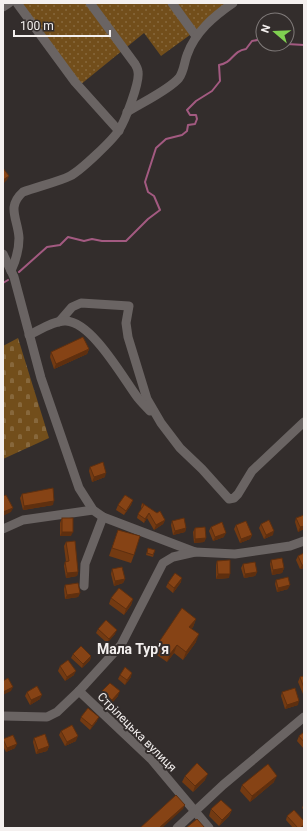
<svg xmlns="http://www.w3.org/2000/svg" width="307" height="831" viewBox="0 0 307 831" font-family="Roboto,sans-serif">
  <defs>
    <pattern id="green-dots" width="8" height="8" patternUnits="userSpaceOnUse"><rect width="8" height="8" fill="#724e1b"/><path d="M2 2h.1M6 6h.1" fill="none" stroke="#87683c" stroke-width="1.8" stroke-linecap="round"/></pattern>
    <pattern id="cemetery-stones" width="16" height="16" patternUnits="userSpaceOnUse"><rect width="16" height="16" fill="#724e1b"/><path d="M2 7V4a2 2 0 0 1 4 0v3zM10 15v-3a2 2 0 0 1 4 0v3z" fill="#87683c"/></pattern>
  </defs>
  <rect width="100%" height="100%" fill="#332d2c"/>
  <polygon fill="url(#green-dots)" points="18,3 234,3 161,56 144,33 80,85"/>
  <polygon fill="url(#cemetery-stones)" points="18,338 49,438 3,459 3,346"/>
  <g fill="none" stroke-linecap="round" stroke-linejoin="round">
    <g stroke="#a35a81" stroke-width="2">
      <polyline points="287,44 304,45"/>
      <path d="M19 272 47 247 60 245 68 237 84 241 92 239 102 241H126L148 219 160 210 154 196 148 192 145 182 156 148 166 139 182 135 187 131 188 125 195 124 197 119 196 115H190L187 110 196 101 212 91 220 81 219 65C233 63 232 51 246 49L252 41 263 39"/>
      <polyline points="3,283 8,280"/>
    </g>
    <g stroke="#6a6463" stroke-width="9">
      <polyline points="17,3 75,82 119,131"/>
      <polyline points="172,3 196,36"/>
      <polyline points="3,7 9,3"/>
      <path d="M127 112C141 103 169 90 179 78 184 71 184 63 187 55 195 32 214 16 233 3"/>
      <polyline points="3,254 14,277 41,378 79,488 93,510 103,517 195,552"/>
      <path d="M11 271C16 260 19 250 19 238 18 219 6 207 23 192 36 187 58 182 70 176 80 171 113 140 119 130 125 121 140 82 138 72 138 69 136 66 135 64L90 3"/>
      <polyline points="59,322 72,307 81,303 129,306 126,323 128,337 147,399 161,423 180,448 202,469 229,499 234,498 238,494 252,471 304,422"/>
      <path d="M29 335C40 330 54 320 66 321 92 322 123 378 138 398 142 403 146 407 150 411"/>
      <polyline points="3,529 23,520 93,510"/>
      <polyline points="84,586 85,564 103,517"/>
      <polyline points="79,691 152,760 209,828"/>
      <polyline points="3,716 47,717 57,712 79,691 121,645 163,563 173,557 195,552 235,554 290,546 304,541"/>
      <polyline points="177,828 223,785 304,717"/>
    </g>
  </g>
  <g fill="#733a12">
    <polygon points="89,349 87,354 54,369 50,357 51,352"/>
    <polygon points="90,467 105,477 92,482 89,471"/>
    <polygon points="22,494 53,505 23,510 20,498"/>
    <polygon points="133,500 131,505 124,515 116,510 118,505"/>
    <polygon points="142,503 165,520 163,524 154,530 147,518 144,523 137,518 138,514 142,509 141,507"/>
    <polygon points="62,518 71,536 60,536 60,523"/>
    <polygon points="296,518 304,529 298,532 295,522"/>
    <polygon points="172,521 186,528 185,532 173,535 171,525"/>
    <polygon points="261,524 273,535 264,539 259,528"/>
    <polygon points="236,525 252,535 250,539 240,543 234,529"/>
    <polygon points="211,527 224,537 213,541 209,531"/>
    <polygon points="195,528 206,538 204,542 194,543 193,532"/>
    <polygon points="118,530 134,555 131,563 109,556"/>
    <polygon points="66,542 78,572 77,576 66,578 64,566 65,562 66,562 64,546"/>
    <polygon points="148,548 155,550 153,557 146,555"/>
    <polygon points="304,553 304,568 300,569 296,560 298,556"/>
    <polygon points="271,560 284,568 282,573 272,575 270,564"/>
    <polygon points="217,561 229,578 216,579 216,565"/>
    <polygon points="243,564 257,572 255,576 244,578 241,568"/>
    <polygon points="112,569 125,579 123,583 114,586 111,574"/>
    <polygon points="276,580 288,589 277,592 275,584"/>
    <polygon points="181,582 173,593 166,587 168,583"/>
    <polygon points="65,585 80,593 78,597 65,599 64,589"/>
    <polygon points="111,598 133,599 131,605 124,615 109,604"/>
    <polygon points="196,619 193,627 191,629 196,642 183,660 174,653 167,662 154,653 157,645"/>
    <polygon points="98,629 115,634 107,643 96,633"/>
    <polygon points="73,654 91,656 90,660 82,668 71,658"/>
    <polygon points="60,666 74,675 65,681 58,671"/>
    <polygon points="120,675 131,677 125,685 118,679"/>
    <polygon points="304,676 304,693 303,694 298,682 300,677"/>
    <polygon points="102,691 118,696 111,704 101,696"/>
    <polygon points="27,692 40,699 30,705 25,696"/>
    <polygon points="282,692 298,705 285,709 281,696"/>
    <polygon points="81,717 97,721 90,730 80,721"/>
    <polygon points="61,731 76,741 65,746 59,735"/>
    <polygon points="304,732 304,749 297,741 299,736"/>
    <polygon points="34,738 49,746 47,751 36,754 33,742"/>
    <polygon points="3,739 15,748 6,752 3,746"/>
    <polygon points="185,776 205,780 193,792 182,782"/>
    <polygon points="274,782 250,802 240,791 242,785"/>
    <polygon points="304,803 304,810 302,808"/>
    <polygon points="211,809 232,810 229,816 219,826 209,816"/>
    <polygon points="287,816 304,828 293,828 286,820"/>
  </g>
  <g fill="#5e2f0f">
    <polygon points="9,176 7,180 3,184 3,180"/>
    <polygon points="89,349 87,354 54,369 56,364"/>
    <polygon points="106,473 105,477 92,482 94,477"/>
    <polygon points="133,500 131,505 124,515 126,511"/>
    <polygon points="54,501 53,505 23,510 24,506"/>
    <polygon points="13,508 11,512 3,516 3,512"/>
    <polygon points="149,513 147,518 144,523 145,519"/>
    <polygon points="165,520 163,524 154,530 156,525"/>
    <polygon points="304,526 304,529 298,532 300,527"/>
    <polygon points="186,528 185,532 173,535 175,531"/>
    <polygon points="274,531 273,535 264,539 266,535"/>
    <polygon points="62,532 73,532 71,536 60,536"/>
    <polygon points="226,533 224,537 213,541 215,537"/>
    <polygon points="252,535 250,539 240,543 241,539"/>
    <polygon points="206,538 204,542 194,543 195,539"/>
    <polygon points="302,565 304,565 304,568 300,569"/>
    <polygon points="284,568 282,573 272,575 273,570"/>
    <polygon points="78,572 77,576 66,578 67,573"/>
    <polygon points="257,572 255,576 244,578 245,574"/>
    <polygon points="218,574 230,574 229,578 216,579"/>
    <polygon points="182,578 181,582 173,593 174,588"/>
    <polygon points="125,579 123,583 114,586 115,581"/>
    <polygon points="290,585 288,589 277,592 278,588"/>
    <polygon points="80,593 78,597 65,599 67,595"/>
    <polygon points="133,599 131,605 124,615 126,609"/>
    <polygon points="196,619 193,627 186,636 189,627"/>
    <polygon points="117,630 115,634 107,643 109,639"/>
    <polygon points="199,634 196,642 183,660 186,652"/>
    <polygon points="177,645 174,653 167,662 170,654"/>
    <polygon points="91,656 90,660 82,668 83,664"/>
    <polygon points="76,671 74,675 65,681 67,677"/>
    <polygon points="132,673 131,677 125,685 127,680"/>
    <polygon points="13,687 11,691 3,695 3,692"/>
    <polygon points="120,691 118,696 111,704 112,700"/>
    <polygon points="42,695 40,699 30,705 31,700"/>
    <polygon points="299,701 298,705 285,709 287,705"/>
    <polygon points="99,717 97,721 90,730 92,726"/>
    <polygon points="78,736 76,741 65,746 67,742"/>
    <polygon points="17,744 15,748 6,752 7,748"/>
    <polygon points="49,746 47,751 36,754 38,750"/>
    <polygon points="208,774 205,780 193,792 195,786"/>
    <polygon points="277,776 274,782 250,802 252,796"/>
    <polygon points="185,805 183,809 162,828 159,828"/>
    <polygon points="232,810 229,816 219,826 222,820"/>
  </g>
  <g fill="#864315" stroke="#5e2f0f">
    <polygon points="3,168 9,176 3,180"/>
    <polygon points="83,337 89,349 56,364 51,352"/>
    <polygon points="103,462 106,473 94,477 90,467"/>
    <polygon points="53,488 54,501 24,506 22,494"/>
    <polygon points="6,495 13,508 3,512 3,496"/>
    <polygon points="125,495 133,500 126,511 118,505"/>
    <polygon points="142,503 157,513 160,511 165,520 156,525 149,513 145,519 138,514 144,505"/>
    <polygon points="304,515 304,526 300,527 296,518"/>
    <rect x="62" y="518" width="11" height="14"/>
    <polygon points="184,518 186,528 175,531 172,521"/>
    <polygon points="269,520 274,531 266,535 261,524"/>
    <polygon points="246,521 252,535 241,539 236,525"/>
    <polygon points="222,522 226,533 215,537 211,527"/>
    <polygon points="205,527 206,538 195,539 195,528"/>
    <polygon points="118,530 140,536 134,555 112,548"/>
    <polygon points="75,541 78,572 67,573 65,562 69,561 66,542"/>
    <polygon points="148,548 155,550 153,555 147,553"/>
    <polygon points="304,553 304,565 302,565 298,556"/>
    <polygon points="282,558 284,568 273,570 271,560"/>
    <polygon points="230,560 230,574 218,574 217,561"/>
    <polygon points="255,562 257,572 245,574 243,564"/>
    <polygon points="122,567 125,579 115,581 112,569"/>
    <polygon points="175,573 182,578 174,588 168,583"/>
    <polygon points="288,577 290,585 278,588 276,580"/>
    <polygon points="78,583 80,593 67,595 65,585"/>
    <polygon points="119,588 133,599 126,609 111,598"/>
    <polygon points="182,608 196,619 189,627 199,634 186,652 177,645 170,654 157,645"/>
    <polygon points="106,620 117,630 109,639 98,629"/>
    <polygon points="81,646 91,656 83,664 73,654"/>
    <polygon points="68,660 76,671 67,677 60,666"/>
    <polygon points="125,667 132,673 127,680 120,675"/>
    <polygon points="304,676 304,688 300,677"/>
    <polygon points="8,678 13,687 3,692 3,681"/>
    <polygon points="110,683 120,691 112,700 102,691"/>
    <polygon points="37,686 42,695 31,700 27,692"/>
    <polygon points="295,688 299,701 287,705 282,692"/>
    <polygon points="88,708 99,717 92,726 81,717"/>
    <polygon points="72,725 78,736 67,742 61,731"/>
    <polygon points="304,732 304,742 299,736"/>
    <polygon points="45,734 49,746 38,750 34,738"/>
    <polygon points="13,735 17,744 7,748 3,739"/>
    <polygon points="197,763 208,774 195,786 185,776"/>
    <polygon points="268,764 277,776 252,796 242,785"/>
    <polygon points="176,795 185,805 159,828 140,828"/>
    <polygon points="221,800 232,810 222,820 211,809"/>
    <polygon points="294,810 304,821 304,825 300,828 298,828 287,816"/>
    <polygon points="197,819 205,828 186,828"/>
  </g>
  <g text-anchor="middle" stroke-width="4" stroke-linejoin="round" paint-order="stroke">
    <g font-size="12" fill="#f4f0ef" stroke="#332d2c">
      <text transform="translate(137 732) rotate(45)" y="4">Стрілецька вулиця</text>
    </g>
    <g font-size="14" font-weight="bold" fill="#f4f0ef" stroke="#332d2c">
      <text x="133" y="654">Мала Тур’я</text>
    </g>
  </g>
  <rect width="307" height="831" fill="none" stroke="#f4f0ef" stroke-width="8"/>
  <g transform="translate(275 32) rotate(289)"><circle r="19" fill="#332d2c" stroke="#807b7a"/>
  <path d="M0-3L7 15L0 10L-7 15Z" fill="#80d051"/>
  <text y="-6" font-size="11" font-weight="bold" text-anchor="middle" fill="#f4f0ef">N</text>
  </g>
  <path d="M14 30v6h96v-6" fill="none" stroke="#f4f0ef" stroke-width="2"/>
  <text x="20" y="30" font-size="12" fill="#f4f0ef" stroke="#332d2c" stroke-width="3" paint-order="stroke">100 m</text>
</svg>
